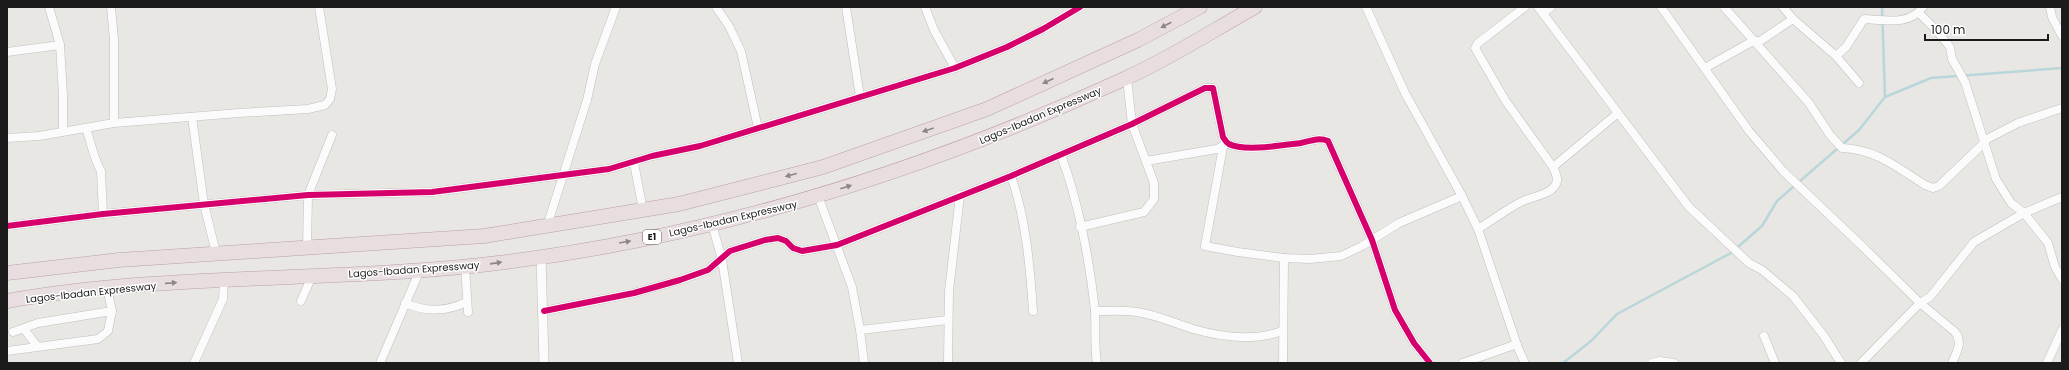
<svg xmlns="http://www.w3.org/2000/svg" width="2069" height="370" viewBox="0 0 2069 370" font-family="Poppins,sans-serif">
  <rect width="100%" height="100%" fill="#e9e7e4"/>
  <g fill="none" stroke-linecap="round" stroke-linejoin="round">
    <g stroke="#b9d6da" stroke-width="2.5">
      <polyline points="1885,97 1931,78 2062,68"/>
      <polyline points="1563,363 1591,341 1617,314 1731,253 1762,226 1777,201 1859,130 1885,97 1882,7"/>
    </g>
    <g stroke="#c0bfbe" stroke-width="9">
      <g id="minor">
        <polyline points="49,7 60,45 63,95 63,131"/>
        <polyline points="111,7 114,40 114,123"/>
        <polyline points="716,7 729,26 741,51 758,128"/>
        <polyline points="846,7 860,97"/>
        <polyline points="925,7 934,30 955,68"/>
        <polyline points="1366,7 1405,93 1462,196 1478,229 1518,348 1525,363"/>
        <polyline points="1538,7 1689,207 1749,263 1762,270 1793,296 1824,336 1841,363"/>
        <path d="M1661 7 1749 131 1783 171 1862 246 1920 303 1955 332C1963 342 1957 352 1952 363"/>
        <path d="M1724 7 1809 103 1830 135 1842 148C1876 149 1898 168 1925 185L1933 188 1939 186 1985 142"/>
        <polyline points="1783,7 1793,19 1836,56 1859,83"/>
        <polyline points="2050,7 2052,17 2062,36"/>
        <polyline points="1543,13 1551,7"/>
        <polyline points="1919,13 1935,29 1950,47 1952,59 1965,82 1996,179 2011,203 2024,213 2048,243 2055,267 2062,279"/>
        <polyline points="7,52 60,45"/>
        <path d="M1836 56 1846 47 1864 19C1885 20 1909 26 1923 7"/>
        <polyline points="1705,68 1753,41 1760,41 1793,19"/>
        <polyline points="192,117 204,204 216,253"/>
        <path d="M86 128C90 140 95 162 101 171L103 214"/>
        <polyline points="7,138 39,136 114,123 239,113 308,109 325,105 330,99 332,89 319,7"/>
        <polyline points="1985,140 2018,123 2062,108"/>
        <polyline points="1223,147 1205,246 1238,252 1284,258 1310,259 1341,256 1362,246 1399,223 1462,196"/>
        <path d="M1061 155C1078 200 1090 262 1095 311 1096 328 1094 346 1097 363"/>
        <polyline points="1146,161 1217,149 1226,144"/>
        <polyline points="634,163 643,210"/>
        <polyline points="1553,167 1618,113"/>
        <path d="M1011 176C1026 219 1030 266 1033 311"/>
        <polyline points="818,196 852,287 860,330 864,363"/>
        <polyline points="712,224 722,260 738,363"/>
        <polyline points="7,226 103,214 308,195 432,192 609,169 652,156 700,146 955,68 1007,47 1043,29 1080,7"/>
        <polyline points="547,226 587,100 595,64 616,7"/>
        <polyline points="1080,227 1144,212 1154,199 1154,183 1132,124 1127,78"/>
        <path d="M1478 229C1493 220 1508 208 1523 201 1534 196 1550 195 1556 184 1559 179 1555 172 1553 167L1505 100 1475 48 1478 43 1525 7"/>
        <polyline points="307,248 308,195 332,135"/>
        <polyline points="465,266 468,312"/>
        <polyline points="301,301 312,276"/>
        <path d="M405 303C425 312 447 312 466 302"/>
        <path d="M544 311 634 293 680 280 708 270 730 251 765 240 778 238 786 241 793 248 802 251 837 245 1011 176 1132 124 1205 88H1213L1223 137C1225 140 1226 142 1229 144 1244 152 1284 145 1301 143 1310 141 1319 137 1328 141L1372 240 1395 310 1414 343 1430 363"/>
        <path d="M1095 311C1109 311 1124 310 1137 312 1157 315 1174 323 1193 329 1221 337 1255 341 1282 331"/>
        <polyline points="24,329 37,346"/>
        <polyline points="860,330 948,320"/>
        <polyline points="13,332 38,323 112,311"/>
        <polyline points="1764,336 1775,363"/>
        <polyline points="7,351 98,339 108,331 112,311 107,288"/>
        <polyline points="194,363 223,299 224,279"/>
        <polyline points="380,363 420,270"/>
        <polyline points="948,363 949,291 960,195"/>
        <polyline points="1283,363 1284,258"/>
        <polyline points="1463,363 1517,344"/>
        <polyline points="1652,363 1660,361 1674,363"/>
        <polyline points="1861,363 1920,303 1930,297 1974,242 2024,213 2062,197"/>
        <polyline points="2047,363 2062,330"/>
      </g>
    </g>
    <g stroke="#c0bfbe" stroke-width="10">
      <polyline id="tertiary" points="541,257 544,363"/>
    </g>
    <g stroke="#bb9ea8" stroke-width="15">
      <g id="motorway">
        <polyline points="7,273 119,260 484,236 679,204 823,167 987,109 1138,40 1200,7"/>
        <path d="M7 301C164 273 324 282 481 265 705 240 920 173 1124 79 1169 59 1212 31 1255 7"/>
      </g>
    </g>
    <use href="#minor" stroke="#fcfbfb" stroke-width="8"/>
    <use href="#tertiary" stroke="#fcfbfb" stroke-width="9"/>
    <use href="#motorway" stroke="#e8dee0" stroke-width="14"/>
    <g stroke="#fff" stroke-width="8">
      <g id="cycleway">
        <polyline points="7,226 103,214 308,195 432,192 609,169 652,156 700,146 955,68 1007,47 1043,29 1080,7"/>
        <path d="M544 311 634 293 680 280 708 270 730 251 765 240 778 238 786 241 793 248 802 251 837 245 1011 176 1132 124 1205 88H1213L1223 137C1225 140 1226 142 1229 144 1244 152 1284 145 1301 143 1310 141 1319 137 1328 141L1372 240 1395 310 1414 343 1430 363"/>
      </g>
    </g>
    <use href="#cycleway" stroke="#d6006c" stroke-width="6"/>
  </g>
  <defs><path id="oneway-solid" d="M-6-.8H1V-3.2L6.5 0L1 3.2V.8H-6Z"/></defs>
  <g fill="#8c8687">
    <use href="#oneway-solid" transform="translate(1166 25) rotate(152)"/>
    <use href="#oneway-solid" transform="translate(1048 81) rotate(156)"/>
    <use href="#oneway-solid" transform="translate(928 130) rotate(161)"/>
    <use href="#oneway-solid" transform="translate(791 175) rotate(165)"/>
    <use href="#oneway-solid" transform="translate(846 187) rotate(-18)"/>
    <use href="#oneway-solid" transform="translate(625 242) rotate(-10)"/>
    <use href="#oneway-solid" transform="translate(496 263) rotate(-8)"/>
    <use href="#oneway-solid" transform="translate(171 283) rotate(-4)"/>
  </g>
  <g text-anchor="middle" stroke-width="3" stroke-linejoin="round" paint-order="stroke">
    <rect fill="#fff" stroke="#5f5f5f" stroke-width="1" x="643" y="230" width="18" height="14" rx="3"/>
    <g font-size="9" font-weight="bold" fill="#1b1b1b">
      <text x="652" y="240">E1</text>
    </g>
    <g font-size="10" fill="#1b1b1b" stroke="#fff">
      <text transform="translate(1040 115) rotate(-23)" y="4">Lagos-Ibadan Expressway</text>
      <text transform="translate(733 218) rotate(-13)" y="4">Lagos-Ibadan Expressway</text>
      <text transform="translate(414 269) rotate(-4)" y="4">Lagos-Ibadan Expressway</text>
      <text transform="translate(91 292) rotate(-6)" y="4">Lagos-Ibadan Expressway</text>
    </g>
  </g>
  <rect width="2069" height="370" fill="none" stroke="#1b1b1b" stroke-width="16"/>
  <path d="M1925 34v6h123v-6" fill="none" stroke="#1b1b1b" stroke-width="2"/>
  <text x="1931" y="34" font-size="12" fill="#1b1b1b" stroke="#ffffff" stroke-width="3" paint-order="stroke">100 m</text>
</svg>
